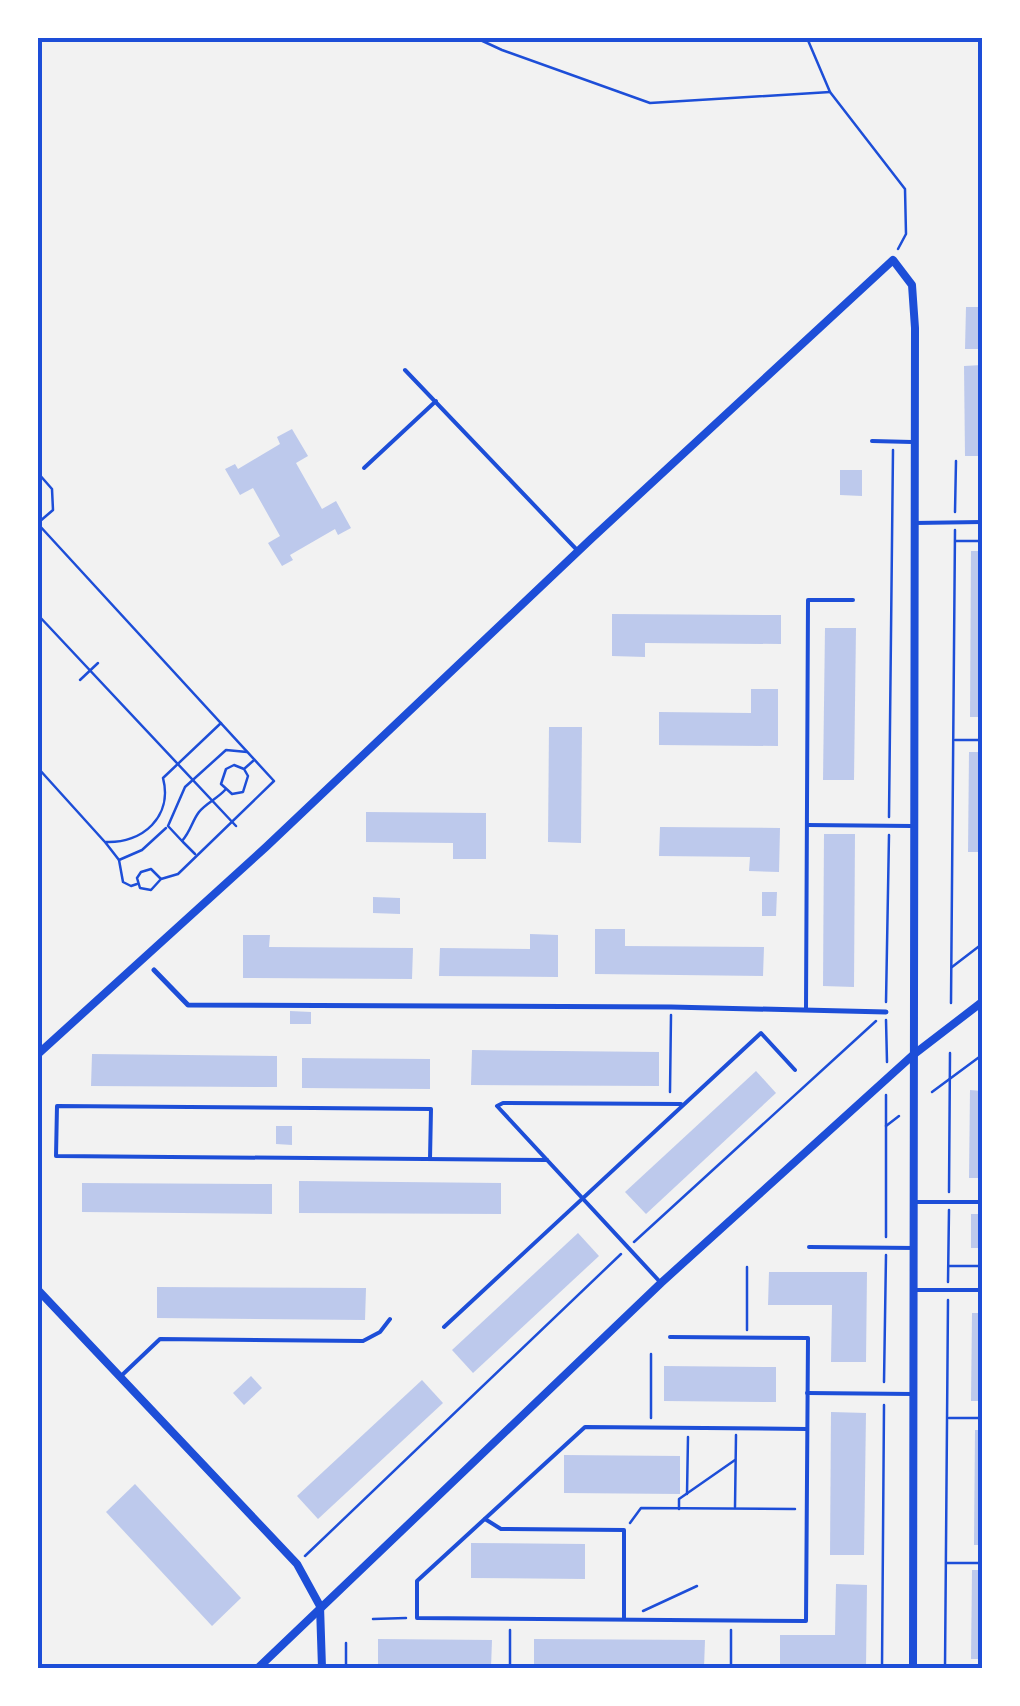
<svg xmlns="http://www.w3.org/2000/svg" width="1020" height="1706" viewBox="0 0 1020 1706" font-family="Lato,sans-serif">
  <rect width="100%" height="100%" fill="#f2f2f2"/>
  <g fill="#bdc9ec">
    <polygon points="966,307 982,307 982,349 965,349"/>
    <polygon points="982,365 982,456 965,456 964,366"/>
    <polygon points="292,429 308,456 296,463 322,509 336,501 351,528 338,535 335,529 290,555 293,560 282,566 268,543 280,536 253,488 240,495 225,469 235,464 238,469 280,444 277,437"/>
    <polygon points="840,470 862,470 862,496 840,495"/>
    <polygon points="971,551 982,551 982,717 970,717"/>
    <polygon points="612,614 781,615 781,644 645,643 645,657 612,656"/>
    <polygon points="825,628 856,628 854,780 823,780"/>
    <polygon points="751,689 778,689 778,746 659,745 659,712 751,713"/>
    <polygon points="549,727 582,727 581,843 548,842"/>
    <polygon points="969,752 982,752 982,852 968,852"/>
    <polygon points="366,812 486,813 486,859 453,859 453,843 366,842"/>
    <polygon points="660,827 780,828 779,872 749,871 750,857 659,856"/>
    <polygon points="824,834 855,834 854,987 823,986"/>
    <polygon points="762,892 777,892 776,916 762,916"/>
    <polygon points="373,897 400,898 400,914 373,913"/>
    <polygon points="595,929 625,929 625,946 764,947 763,976 595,974"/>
    <polygon points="530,934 558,935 558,977 439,976 440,948 530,949"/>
    <polygon points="243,935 270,935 269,947 413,948 412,979 243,978"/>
    <polygon points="290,1011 311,1012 311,1024 290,1024"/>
    <polygon points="472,1050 659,1052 659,1086 471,1085"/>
    <polygon points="92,1054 277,1056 277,1087 91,1086"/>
    <polygon points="302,1058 430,1059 430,1089 302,1088"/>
    <polygon points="756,1071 776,1093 646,1214 625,1192"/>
    <polygon points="970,1090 982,1091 982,1178 969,1178"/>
    <polygon points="276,1126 292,1126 292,1145 276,1144"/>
    <polygon points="299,1181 501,1183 501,1214 299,1213"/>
    <polygon points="82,1183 272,1184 272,1214 82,1212"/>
    <rect x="971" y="1214" width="11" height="34"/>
    <polygon points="578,1233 599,1256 473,1373 452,1350"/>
    <polygon points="769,1272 867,1272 866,1362 831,1362 832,1305 768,1305"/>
    <polygon points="157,1287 366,1288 365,1320 157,1318"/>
    <polygon points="972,1313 982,1313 982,1401 971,1401"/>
    <polygon points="664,1366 776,1367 776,1402 664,1401"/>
    <polygon points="251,1376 262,1388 244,1405 233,1393"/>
    <polygon points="422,1380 443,1403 318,1519 297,1496"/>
    <polygon points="831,1412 866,1413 864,1555 830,1555"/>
    <polygon points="975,1430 982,1430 982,1545 974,1545"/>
    <polygon points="564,1455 680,1456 680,1494 564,1493"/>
    <polygon points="135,1484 241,1598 212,1626 106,1512"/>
    <polygon points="471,1543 585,1544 585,1579 471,1578"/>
    <polygon points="972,1570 982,1570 982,1659 971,1659"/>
    <polygon points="836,1584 867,1585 866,1668 780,1667 780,1635 835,1635"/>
    <polygon points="378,1639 492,1640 491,1668 378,1668"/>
    <polygon points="534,1639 705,1640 704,1668 534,1667"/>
  </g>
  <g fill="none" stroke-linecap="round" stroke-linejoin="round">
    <g stroke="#1d4ed8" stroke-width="2.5">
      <polyline points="476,38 502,50 650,103 830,92"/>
      <polyline points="807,38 830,92 905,189 906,234 898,249"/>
      <polyline points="38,473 52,489 53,510 39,522"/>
      <polyline points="955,512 956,461"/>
      <polyline points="38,524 274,781 178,874 161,879 151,890 140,888 137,878 141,872 151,869 161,879"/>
      <polyline points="956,541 982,541"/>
      <polyline points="38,615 236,826"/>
      <polyline points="80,680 98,663"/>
      <polyline points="955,740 982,740"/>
      <polyline points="38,768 104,841"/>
      <polyline points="244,769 234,765 226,769 221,784 232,794 243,792 248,776 244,769 253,761"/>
      <path d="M225 790C218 798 205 804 199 812 192 821 191 831 182 841L168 826 185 787 226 750 247 752"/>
      <polyline points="889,817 893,450"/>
      <polyline points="183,842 195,854"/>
      <path d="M119 860 105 842C143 844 173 816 163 778L221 723"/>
      <polyline points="137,884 131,886 123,882 119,860 142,850 166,828"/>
      <polyline points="952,967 982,944"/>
      <polyline points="886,1002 889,835"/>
      <polyline points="951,1003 955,530"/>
      <polyline points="886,1020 887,1062"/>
      <polyline points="670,1092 671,1015"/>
      <polyline points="932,1092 982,1055"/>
      <polyline points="886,1126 899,1116"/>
      <polyline points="949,1192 950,1053"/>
      <polyline points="886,1237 886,1095"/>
      <polyline points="634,1242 876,1021"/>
      <polyline points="949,1266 982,1266"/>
      <polyline points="948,1282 949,1210"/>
      <polyline points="747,1330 747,1267"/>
      <polyline points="884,1382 886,1255"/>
      <polyline points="651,1418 651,1354"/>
      <polyline points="949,1418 982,1418"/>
      <polyline points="687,1494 688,1437"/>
      <polyline points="735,1507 736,1435"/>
      <polyline points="679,1509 679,1499 735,1460"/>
      <polyline points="630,1523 641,1508 795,1509"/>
      <polyline points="305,1556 621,1254"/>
      <polyline points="947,1563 982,1563"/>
      <polyline points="643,1611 697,1586"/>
      <polyline points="373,1619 406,1618"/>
      <polyline points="346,1643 346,1668"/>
      <polyline points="510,1668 510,1630"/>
      <polyline points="731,1668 731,1630"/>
      <polyline points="882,1668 884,1405"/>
      <polyline points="945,1668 948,1300"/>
    </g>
    <g stroke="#1d4ed8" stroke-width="4">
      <polyline points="405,370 578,551"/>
      <polyline points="872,441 912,442"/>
      <polyline points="364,468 436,401"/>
      <polyline points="914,523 982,522"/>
      <polyline points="807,825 912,826"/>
      <polyline points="806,1008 808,600 853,600"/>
      <polyline points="430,1159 431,1109 57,1106 56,1156 547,1160"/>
      <polyline points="915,1202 982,1202"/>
      <polyline points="809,1247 915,1248"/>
      <polyline points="661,1283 497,1106 503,1103 681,1104"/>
      <polyline points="914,1290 982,1290"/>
      <polyline points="444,1327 761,1033 795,1070"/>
      <polyline points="670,1337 808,1338 806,1621 417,1618 417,1581 585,1427 807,1429"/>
      <polyline points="120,1377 160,1339 363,1341 380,1332 390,1319"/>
      <polyline points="807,1393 913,1394"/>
      <polyline points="485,1519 501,1529 624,1530 624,1618"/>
    </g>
    <polyline stroke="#1d4ed8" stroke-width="5" points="154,970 188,1005 671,1007 886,1012"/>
    <g stroke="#1d4ed8" stroke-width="8">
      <polyline points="38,1054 266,847 591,539 893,260 912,285 915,328 913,1668"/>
      <polyline points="38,1290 297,1564 320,1606 322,1668"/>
      <polyline points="258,1668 661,1283 913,1055 982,1002"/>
    </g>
  </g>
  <rect width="1020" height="1706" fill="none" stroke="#ffffff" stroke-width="80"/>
  <rect x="40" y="40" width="940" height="1626" fill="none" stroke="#1d4ed8" stroke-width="4"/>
</svg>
